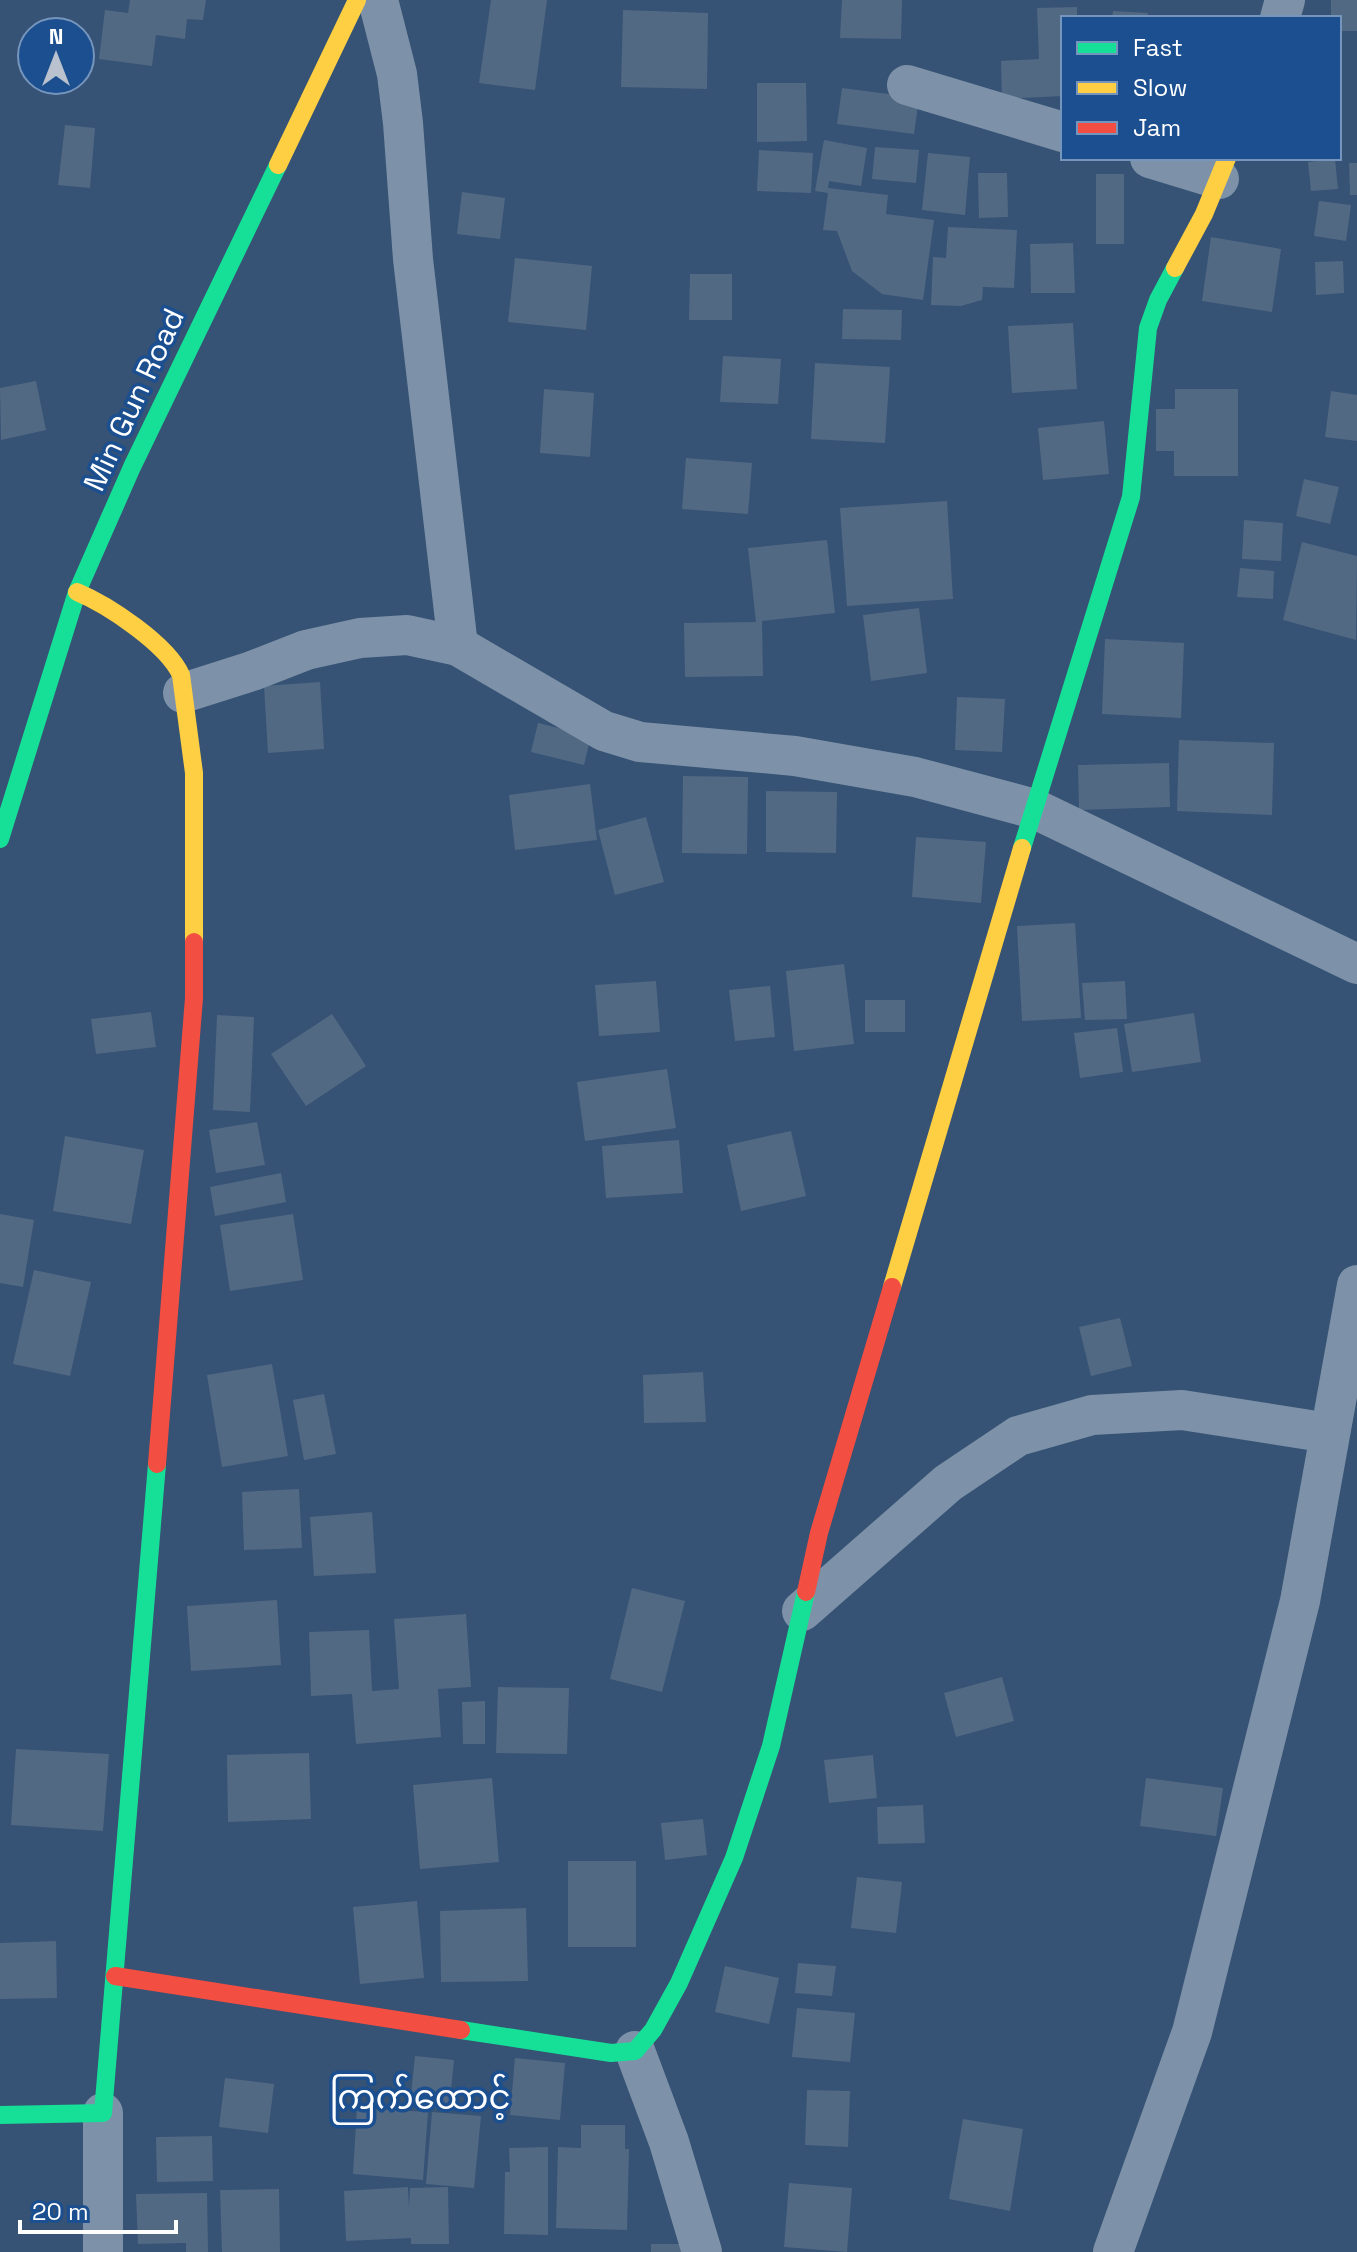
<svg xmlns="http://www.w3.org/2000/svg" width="1357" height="2252" viewBox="0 0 1357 2252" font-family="'Space Grotesk','Noto Sans Myanmar',sans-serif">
  <rect width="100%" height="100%" fill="#365274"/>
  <g fill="#526984">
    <polygon points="130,0 206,0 203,20 187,19 185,39 156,35 152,66 99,59 105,10 128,13"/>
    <polygon points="491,0 547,0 535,90 479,83"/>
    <polygon points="842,0 902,0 901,39 840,38"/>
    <polygon points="1331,0 1357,0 1357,31 1339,31 1339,18 1331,18"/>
    <polygon points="1077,7 1077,18 1063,18 1063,96 1002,99 1001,61 1039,59 1037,8"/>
    <polygon points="623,10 708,13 707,89 621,87"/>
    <polygon points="1113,11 1148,13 1147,18 1112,18"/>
    <polygon points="757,83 806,83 807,141 757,142"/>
    <polygon points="842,88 919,98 914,134 837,124"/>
    <polygon points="65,125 95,128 90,188 58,185"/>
    <polygon points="824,140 867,148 861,186 829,181 828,188 888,195 886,214 934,220 923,300 882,294 852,271 837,231 823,230 828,193 815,191"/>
    <polygon points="875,147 919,150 916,183 872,179"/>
    <polygon points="759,150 813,153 811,193 757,191"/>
    <polygon points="928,153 970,157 965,215 922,210"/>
    <polygon points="1335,159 1338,189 1311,191 1308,162"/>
    <polygon points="1349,163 1357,163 1357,195 1350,195"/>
    <polygon points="978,173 1007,173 1008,217 979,218"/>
    <rect x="1096" y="174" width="28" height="70"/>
    <polygon points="462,192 505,198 500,239 457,234"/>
    <polygon points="1319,201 1351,205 1346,241 1314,236"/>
    <polygon points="948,227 1017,230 1014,288 983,287 982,300 961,306 931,305 933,257 946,258"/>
    <polygon points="1211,237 1281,249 1272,312 1202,301"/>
    <polygon points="1073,243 1075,293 1031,293 1030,244"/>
    <polygon points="515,258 592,266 586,330 508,322"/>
    <polygon points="1343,261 1344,293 1316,295 1315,262"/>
    <polygon points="690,274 732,274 732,320 689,320"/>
    <polygon points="843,309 902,310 901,340 842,339"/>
    <polygon points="1073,323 1077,389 1012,393 1008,326"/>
    <polygon points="723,356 781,359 778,404 720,402"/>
    <polygon points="815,363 890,367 885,443 811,439"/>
    <polygon points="36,381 46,430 1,440 0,388"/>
    <polygon points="544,389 594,393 590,457 540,453"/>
    <polygon points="1175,389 1238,389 1238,476 1174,476 1174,451 1156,451 1156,409 1175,409"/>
    <polygon points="1331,391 1357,395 1357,441 1325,437"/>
    <polygon points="1104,421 1109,474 1043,480 1038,428"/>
    <polygon points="686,458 752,463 748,514 682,509"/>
    <polygon points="1304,479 1339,487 1330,524 1296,516"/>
    <polygon points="947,501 953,599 847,606 840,508"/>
    <polygon points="1244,520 1283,523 1281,561 1242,559"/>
    <polygon points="827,540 835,613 762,621 763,676 685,677 684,623 756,622 748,548"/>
    <polygon points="1302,542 1357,556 1356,640 1283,620"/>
    <polygon points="1240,568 1274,571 1273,599 1237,597"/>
    <polygon points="919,608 927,673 871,681 863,615"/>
    <polygon points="1105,639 1184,643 1181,718 1102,714"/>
    <polygon points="320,682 324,749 268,753 264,686"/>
    <polygon points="957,697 1005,699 1002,752 955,750"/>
    <polygon points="538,723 591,736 584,765 531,752"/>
    <polygon points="1179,740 1274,743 1272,815 1177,811"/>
    <polygon points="1169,763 1170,807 1079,810 1078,765"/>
    <polygon points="683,776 748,777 747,854 682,853"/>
    <polygon points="590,784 597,840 515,850 509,795"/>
    <polygon points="766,791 837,792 836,853 766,852"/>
    <polygon points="646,817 664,882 615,895 598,830"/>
    <polygon points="916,837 986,842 981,903 912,897"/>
    <polygon points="1075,923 1081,1018 1022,1021 1017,926"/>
    <polygon points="844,964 854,1044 794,1051 786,971"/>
    <polygon points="656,981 660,1032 599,1036 595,985"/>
    <polygon points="1125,981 1127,1019 1085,1020 1082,983"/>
    <polygon points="770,986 775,1037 735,1041 729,990"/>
    <rect x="865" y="1000" width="40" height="32"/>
    <polygon points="151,1012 156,1047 96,1054 91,1019"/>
    <polygon points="1194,1013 1201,1062 1132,1072 1124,1024"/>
    <polygon points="332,1014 366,1066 306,1106 271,1054"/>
    <polygon points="217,1015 254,1017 250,1112 213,1110"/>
    <polygon points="1117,1028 1123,1072 1080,1078 1074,1033"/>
    <polygon points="667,1069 676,1128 585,1141 577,1082"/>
    <polygon points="257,1122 265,1165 216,1173 209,1130"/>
    <polygon points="791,1131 806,1196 741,1211 727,1145"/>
    <polygon points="65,1136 144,1150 131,1224 53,1211"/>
    <polygon points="679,1140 683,1193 606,1198 602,1146"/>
    <polygon points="281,1173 286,1202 215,1216 210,1187"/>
    <polygon points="0,1214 34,1220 23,1287 0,1283"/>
    <polygon points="293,1214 303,1280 230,1291 220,1225"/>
    <polygon points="34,1270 91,1282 70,1376 13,1364"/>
    <polygon points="1120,1318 1132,1366 1091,1376 1079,1327"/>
    <polygon points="272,1364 288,1456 222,1467 207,1375"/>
    <polygon points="703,1372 706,1422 644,1423 643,1375"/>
    <polygon points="324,1394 336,1454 304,1460 293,1400"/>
    <polygon points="299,1489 302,1548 244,1550 242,1492"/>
    <polygon points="372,1512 376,1573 314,1576 310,1517"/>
    <polygon points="632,1588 685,1601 662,1692 610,1679"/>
    <polygon points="277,1600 281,1665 191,1671 187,1606"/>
    <polygon points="466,1614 471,1687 438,1689 441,1737 356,1744 352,1694 311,1696 309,1632 369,1630 372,1691 399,1689 394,1619"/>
    <polygon points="1002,1677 1014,1721 956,1737 944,1693"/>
    <polygon points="498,1687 569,1688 567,1754 496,1753"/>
    <polygon points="485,1701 485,1744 463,1744 462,1702"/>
    <polygon points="16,1749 109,1754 103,1831 11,1825"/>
    <polygon points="309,1753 311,1819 228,1822 227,1755"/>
    <polygon points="873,1755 877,1798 829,1803 824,1760"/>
    <polygon points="492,1778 499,1862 420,1869 413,1785"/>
    <polygon points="1146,1778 1223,1788 1216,1836 1140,1826"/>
    <polygon points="923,1805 925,1843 878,1844 877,1807"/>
    <polygon points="703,1819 707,1855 665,1860 661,1823"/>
    <rect x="568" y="1861" width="68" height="86"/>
    <polygon points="857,1877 902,1882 896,1933 851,1928"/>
    <polygon points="417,1901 424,1978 360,1984 353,1907"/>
    <polygon points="526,1908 528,1981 441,1982 440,1911"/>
    <polygon points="56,1941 57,1998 0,1999 0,1943"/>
    <polygon points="798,1963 836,1966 832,1996 795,1993"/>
    <polygon points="725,1966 779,1978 769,2024 715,2012"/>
    <polygon points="797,2008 855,2013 850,2062 792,2057"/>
    <polygon points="415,2056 454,2060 449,2110 410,2105"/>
    <polygon points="515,2058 565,2063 560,2120 510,2115"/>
    <polygon points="225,2078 274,2084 268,2133 219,2127"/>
    <polygon points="807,2090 850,2091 848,2147 805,2145"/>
    <polygon points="357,2108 428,2112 423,2180 353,2174"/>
    <polygon points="432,2112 481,2116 474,2188 426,2184"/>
    <polygon points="963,2119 1023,2129 1010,2211 949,2199"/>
    <polygon points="581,2125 625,2125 625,2149 629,2149 627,2230 556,2228 558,2147 581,2148"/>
    <polygon points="212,2136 213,2181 157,2182 156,2137"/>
    <polygon points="548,2147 548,2235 504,2234 505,2172 510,2172 509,2148"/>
    <polygon points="789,2183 852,2188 847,2252 784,2247"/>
    <polygon points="408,2187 409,2208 410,2188 448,2187 449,2244 411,2244 411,2238 346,2241 344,2191"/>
    <polygon points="279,2189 280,2252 222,2252 220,2190"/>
    <polygon points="207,2193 208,2252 186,2252 186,2243 138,2244 136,2194"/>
    <rect x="651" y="2244" width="37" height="8"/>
  </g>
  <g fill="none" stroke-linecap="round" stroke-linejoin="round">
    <g stroke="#7d92a8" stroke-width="40">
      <polyline points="378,0 397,74 403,123 413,259 458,646"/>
      <polyline points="1280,18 1285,0"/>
      <polyline points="907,85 1063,132"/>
      <polyline points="1150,158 1219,179"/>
      <polyline points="183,693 252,671 306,650 360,638 407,635 458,646 604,731 640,742 795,756 915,777 1035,809 1357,964"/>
      <polyline points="802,1611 948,1483 1018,1436 1092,1415 1182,1410 1329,1433"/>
      <polyline points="635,2051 669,2142 702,2252"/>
      <polyline points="103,2113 103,2252"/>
      <polyline points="1113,2252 1192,2032 1300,1601 1357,1285"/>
    </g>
    <g stroke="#16e098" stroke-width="18">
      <polyline points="0,839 77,592 132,467 278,165"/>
      <polyline points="1022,848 1131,497 1148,328 1158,300 1175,268"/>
      <polyline points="461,2030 611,2053 635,2051 653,2030 679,1983 734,1858 771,1746 806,1592"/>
      <polyline points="0,2115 103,2113 157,1464"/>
    </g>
    <g stroke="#ffcf43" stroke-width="18">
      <polyline points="278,165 357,0"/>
      <polyline points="1175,268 1204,214 1227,158"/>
      <path d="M77 592C108 605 167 644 181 675L194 773V942"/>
      <polyline points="892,1287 1022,848"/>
    </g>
    <g stroke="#f24e42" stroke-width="18">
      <polyline points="157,1464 194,998 194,942"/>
      <polyline points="806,1592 819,1533 892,1287"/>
      <polyline points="115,1976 461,2030"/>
    </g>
  </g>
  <g text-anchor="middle" stroke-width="7" stroke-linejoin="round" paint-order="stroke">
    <g font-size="30" fill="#fff" stroke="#1b4f8f">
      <text transform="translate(134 400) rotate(-65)" y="10">Min Gun Road</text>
    </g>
    <g font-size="34" fill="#fff" stroke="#1b4f8f">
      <text x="420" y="2109">ကြက်ထောင့်</text>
    </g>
  </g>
  <rect x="1061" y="16" width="280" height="144" fill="#1b4f8f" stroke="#7695bc" stroke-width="2"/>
  <rect x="1077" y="42" width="40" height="12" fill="#16e098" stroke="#7695bc" stroke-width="2"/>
  <text x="1133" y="56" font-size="24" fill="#ffffff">Fast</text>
  <rect x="1077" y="82" width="40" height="12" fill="#ffcf43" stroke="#7695bc" stroke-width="2"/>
  <text x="1133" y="96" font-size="24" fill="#ffffff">Slow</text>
  <rect x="1077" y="122" width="40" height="12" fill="#f24e42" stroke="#7695bc" stroke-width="2"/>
  <text x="1133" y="136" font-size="24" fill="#ffffff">Jam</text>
  <g transform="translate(56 56)"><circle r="38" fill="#1b4f8f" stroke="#7695bc" stroke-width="2"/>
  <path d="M0-6L14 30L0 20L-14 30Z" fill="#b9c2ce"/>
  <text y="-12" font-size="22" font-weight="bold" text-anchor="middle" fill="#ffffff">N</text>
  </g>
  <path d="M20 2220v12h156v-12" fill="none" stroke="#ffffff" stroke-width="4"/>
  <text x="32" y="2220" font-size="24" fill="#ffffff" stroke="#1b4f8f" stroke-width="6" paint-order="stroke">20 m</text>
</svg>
